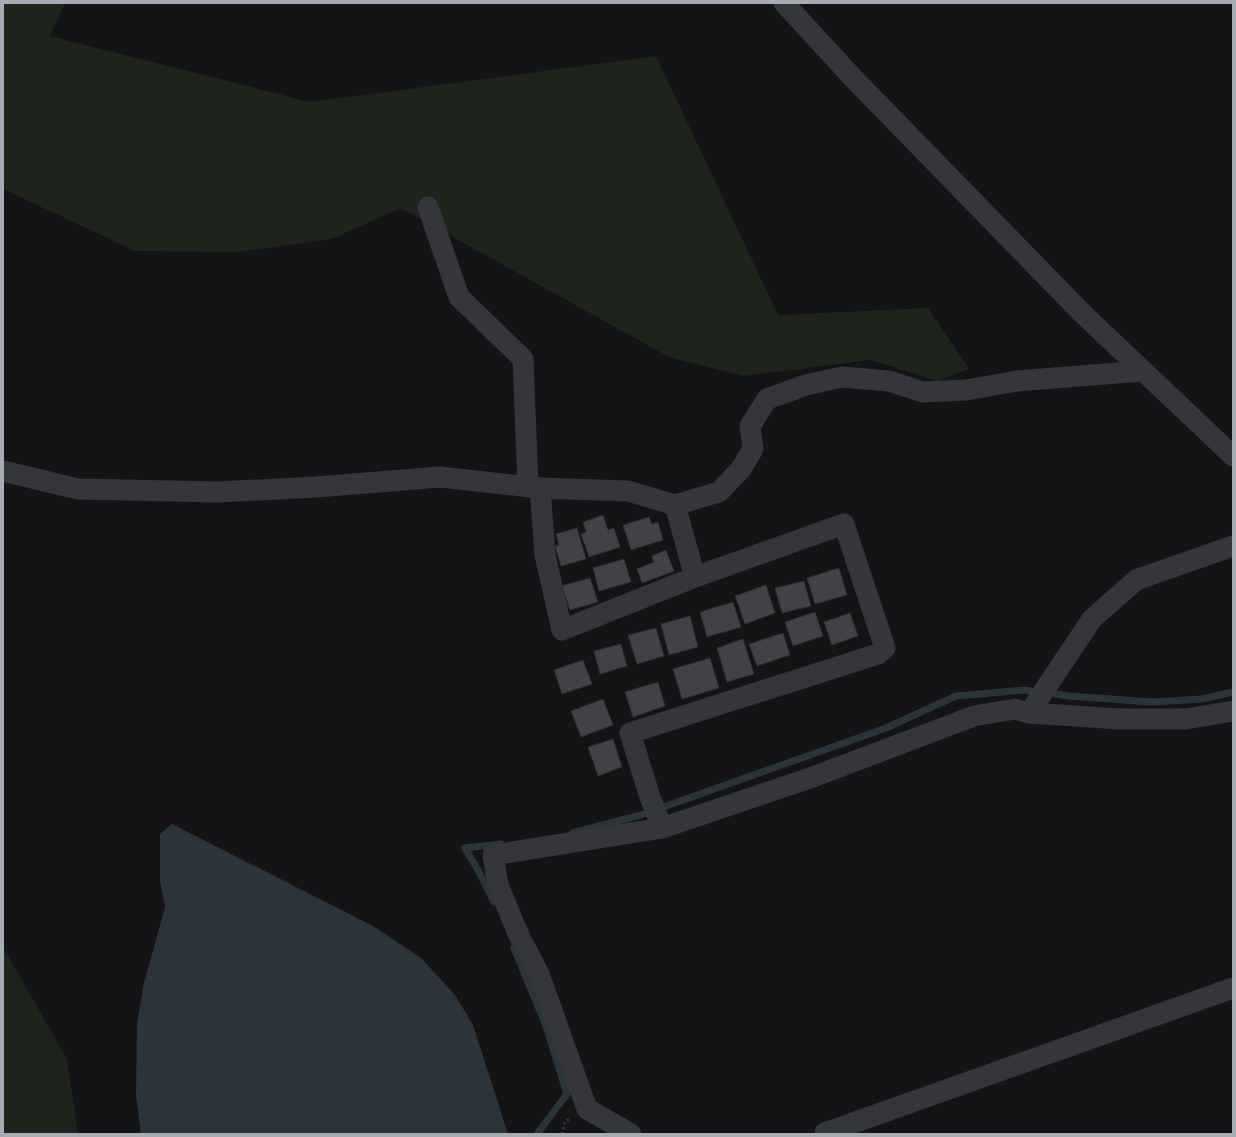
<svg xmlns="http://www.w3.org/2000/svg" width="1236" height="1137" viewBox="0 0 1236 1137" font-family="'Nunito Sans',sans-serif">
  <rect width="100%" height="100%" fill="#141416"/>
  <g fill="#1c241c">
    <polygon points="3,3 65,3 50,36 310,102 656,56 778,315 928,308 969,369 937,381 871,360 744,376 669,357 401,208 332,239 239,252 135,251 3,189"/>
    <polygon points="3,947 67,1059 78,1134 3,1134"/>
  </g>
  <polygon fill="#2a343a" points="172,824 373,926 421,958 455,995 473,1025 508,1134 141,1134 136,1095 137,1023 144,983 165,907 160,881 160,834"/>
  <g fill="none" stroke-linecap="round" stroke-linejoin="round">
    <g stroke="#2a343a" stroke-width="7">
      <polyline points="572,833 641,815 779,766 886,728 956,696 1024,690 1069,696 1152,702 1202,699 1233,692"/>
      <polyline points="494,902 478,870 465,848 501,844"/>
      <polyline points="514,948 546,1026 567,1094 537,1134"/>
    </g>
  </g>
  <g fill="#404246" stroke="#2e2e32">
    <polygon points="603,515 608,530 614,528 620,547 589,557 581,534 586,532 583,522"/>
    <polygon points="649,517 652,524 658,522 663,540 631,550 623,525"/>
    <polygon points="577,528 586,559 561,566 555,546 559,545 556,534"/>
    <polygon points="666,550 674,571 642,583 637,569 654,562 652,556"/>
    <polygon points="624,559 631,582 599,591 593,568"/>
    <polygon points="839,568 847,595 815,604 807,578"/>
    <polygon points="590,578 598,602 570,610 562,586"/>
    <polygon points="804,581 811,606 782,613 775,588"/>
    <polygon points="766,585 775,613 745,624 735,596"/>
    <polygon points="733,602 741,627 707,637 700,612"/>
    <polygon points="815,612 823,636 793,646 785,622"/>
    <polygon points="850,613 858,636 832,645 824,622"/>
    <polygon points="690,616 698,647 669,655 661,624"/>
    <polygon points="656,628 664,656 637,664 628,635"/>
    <polygon points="783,633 790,655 757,666 749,644"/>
    <polygon points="743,639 754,674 727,682 717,648"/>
    <polygon points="621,644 627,666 600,674 594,651"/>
    <polygon points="710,658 719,688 682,699 673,669"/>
    <polygon points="583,660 592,684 562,694 554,670"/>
    <polygon points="658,682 665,706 633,717 625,692"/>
    <polygon points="603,699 613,725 581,737 571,711"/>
    <polygon points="613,739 622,767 598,776 588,747"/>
  </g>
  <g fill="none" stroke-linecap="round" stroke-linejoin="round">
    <polyline stroke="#3b3e42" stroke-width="2.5" stroke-dasharray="2 3" stroke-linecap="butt" points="562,1134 565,1122 569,1119"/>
    <g stroke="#35363b" stroke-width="21">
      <polyline points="784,3 855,80 1082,313 1233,456"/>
      <polyline points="428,207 459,297 523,359 528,487"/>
      <polyline points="3,471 78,489 218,492 316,487 440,477 540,488 628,491 675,505 719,492 741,469 753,449 750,426 767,399 806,385 842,377 889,381 923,392 966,390 1017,381 1142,371"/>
      <polyline points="540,488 545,555 562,630 695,577"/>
      <polyline points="1029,713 1092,619 1136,580 1233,546"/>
      <polyline points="662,828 650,797 630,733 878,654 885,648 844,524 695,577 675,505"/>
      <polyline points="631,1134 587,1109 539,974 520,938 498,885 493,855 662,828 813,777 974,716 1015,709 1029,713 1120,719 1186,719 1233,711"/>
      <polyline points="825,1134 825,1133 1233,988"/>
    </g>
  </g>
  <rect width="1236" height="1137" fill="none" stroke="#a6acb6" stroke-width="8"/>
</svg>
